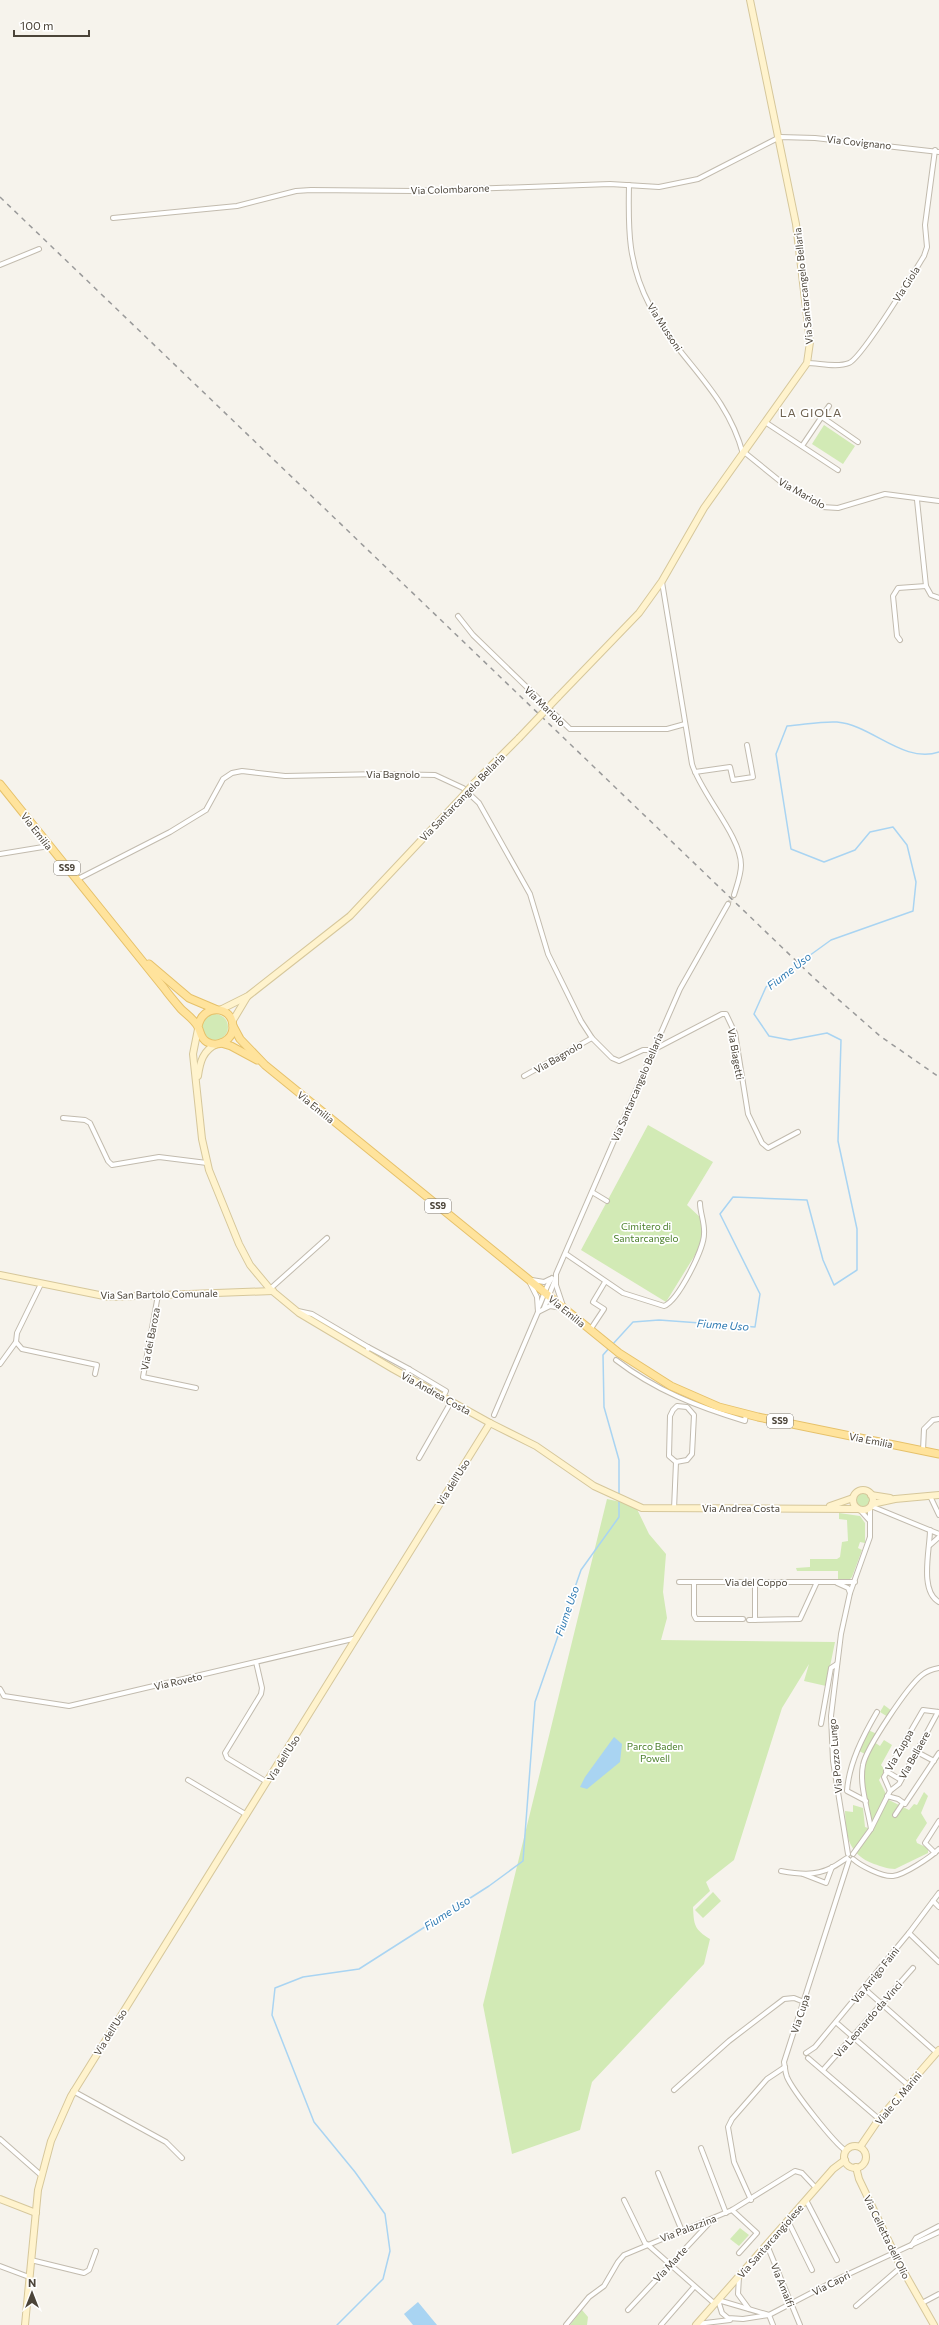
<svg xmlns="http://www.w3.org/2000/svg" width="939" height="2325" viewBox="0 0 939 2325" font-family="Commissioner,sans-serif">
  <rect width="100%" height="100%" fill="#f6f3ec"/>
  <g fill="#d2eab5">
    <polygon points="824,425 855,446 843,464 812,444"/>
    <circle cx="215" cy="1027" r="13"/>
    <polygon points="648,1125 713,1162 687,1205 703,1220 703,1242 666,1302 581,1250"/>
    <circle cx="863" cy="1500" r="7"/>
    <path d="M607 1499 635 1505 649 1534 666 1554 663 1592 667 1618 661 1640 835 1642 826 1686 804 1681 809 1664 782 1708 734 1860 706 1882 710 1891 693 1907C694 1925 694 1929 710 1939L704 1964 592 2082 580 2130 512 2154 483 2005Z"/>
    <polygon points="839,1513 860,1516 865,1523 865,1543 860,1542 858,1548 862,1550 852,1577 849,1580 838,1580 838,1571 797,1571 796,1568 810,1567 810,1559 837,1559 840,1557 842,1542 848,1541 847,1520 839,1519"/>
    <polygon points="884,1705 892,1711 888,1717 880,1712"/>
    <polygon points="868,1730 877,1734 865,1754 859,1751"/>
    <path d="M884 1740 892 1745 881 1765 885 1770 879 1780 889 1800 909 1810 914 1804 917 1805 924 1792 928 1796 921 1813 927 1823 916 1840 917 1843 928 1848V1853L895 1869C887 1869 881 1866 874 1864 848 1854 846 1836 845 1811L853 1812V1805L863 1808 865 1827 871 1829 861 1777 863 1763 874 1742 880 1746Z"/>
    <polygon points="713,1892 721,1901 703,1918 695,1910"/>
    <polygon points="740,2228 749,2235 739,2246 730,2239"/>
    <polygon points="582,2310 588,2317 587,2325 570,2325"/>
  </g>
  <g fill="#a9d4f2">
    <polygon points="614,1737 622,1744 620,1762 587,1789 580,1787 585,1777"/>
    <polygon points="418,2302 437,2325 413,2325 404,2314"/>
  </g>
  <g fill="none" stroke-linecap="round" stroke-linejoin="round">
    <g stroke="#a9d4f2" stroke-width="1.5">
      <path d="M612 1345 633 1322 659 1320 755 1327 760 1294 720 1214 733 1197 807 1200 823 1260 834 1285 857 1270V1229L838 1141 841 1040 827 1033 790 1040 769 1036 754 1014 766 987 831 940 913 911 916 882 907 845 893 827 870 832 855 850 824 862 791 849 776 754 787 726C803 725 821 721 837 722 872 725 903 764 939 752"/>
      <polyline points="610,1347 603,1355 604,1407 619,1460 619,1495"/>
      <polyline points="337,2325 383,2279 390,2251 385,2214 355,2172 314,2122 272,2015 275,1988 303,1977 359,1969 489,1886 523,1861 535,1702 581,1570 619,1517 619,1501"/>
    </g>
    <polyline stroke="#d4d0c8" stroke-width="4" stroke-dasharray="4 2" stroke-linecap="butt" points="728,904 734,895"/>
    <g stroke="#c2bbae" stroke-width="6">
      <g id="street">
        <path d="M629 185C628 230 628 264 650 306 678 360 726 390 743 454"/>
        <polyline points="113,218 237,206 296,191 311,190 414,191 610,184 659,187 698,179 780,137 815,138 939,152"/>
        <polyline points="0,265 39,249"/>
        <path d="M807 363C819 363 837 368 849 363 862 358 914 272 924 256L927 247 925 225 935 150"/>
        <polyline points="822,417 858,442"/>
        <polyline points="765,422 838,470"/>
        <polyline points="802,446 829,406"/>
        <polyline points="744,452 786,486 822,507 838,508 885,494 939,501"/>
        <polyline points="917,500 926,586 931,595 939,598"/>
        <path d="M662 582 692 764C701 794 741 836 741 865 741 875 737 885 734 895"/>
        <polyline points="458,616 473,635 570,729 667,729 685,724"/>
        <polyline points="900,640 897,636 893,596 898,588 926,586"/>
        <polyline points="695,772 730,767 733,780 753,777 747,745"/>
        <polyline points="0,854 49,846"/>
        <polyline points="76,880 170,832 206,810 223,779 232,773 242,771 285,776 381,774 435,775 463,788 479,803 530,894 548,954 581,1021 592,1038 612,1058 619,1061 643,1050 653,1050 722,1014 726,1014 735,1033 748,1114 762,1143 768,1148 798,1132"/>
        <polyline points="524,1076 592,1038"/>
        <polyline points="63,1118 85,1120 90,1123 108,1161 112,1165 159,1157 207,1163"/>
        <polyline points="592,1192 607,1201"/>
        <path d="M566 1254 623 1293 664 1306C678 1301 704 1249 704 1234 705 1223 700 1213 700 1203"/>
        <polyline points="532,1280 544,1282 550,1279"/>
        <polyline points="270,1289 327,1238"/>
        <polyline points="158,1295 143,1377 196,1388"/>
        <polyline points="563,1306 556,1285 556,1274 680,989 728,904"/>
        <path d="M538 1308C544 1297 545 1287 552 1278"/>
        <polyline points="544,1308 555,1280"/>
        <polyline points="298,1311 312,1314 368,1347"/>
        <polyline points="538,1312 550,1306 562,1308"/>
        <polyline points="590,1330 604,1309 593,1302 605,1282"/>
        <polyline points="16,1342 22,1349 97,1365 95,1374"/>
        <polyline points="368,1349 368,1347 409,1369"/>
        <path d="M616 1360C655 1390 698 1407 745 1421L746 1414"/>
        <polyline points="0,1364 16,1342 17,1333 41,1284"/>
        <polyline points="405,1376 409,1369 446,1391 443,1397"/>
        <polygon points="677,1406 687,1407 694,1415 692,1454 687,1460 676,1462 669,1456 670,1416 673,1410"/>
        <polyline points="494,1415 538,1312 537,1297 530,1283"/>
        <polyline points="923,1450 924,1429 933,1420 939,1419"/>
        <polyline points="419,1458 451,1402"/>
        <polyline points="930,1496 939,1515"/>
        <polyline points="871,1506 939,1534"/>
        <polyline points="674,1509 676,1462"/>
        <polyline points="860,1510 869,1520"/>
        <path d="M930 1530C930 1549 919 1591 939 1602"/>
        <polyline points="930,1545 939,1537"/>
        <polyline points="679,1582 855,1582"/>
        <polyline points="694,1582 694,1615 696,1619 743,1619"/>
        <polyline points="837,1583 848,1588 850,1593"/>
        <polyline points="749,1620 800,1619 817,1582"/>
        <polyline points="755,1620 755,1583"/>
        <polyline points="256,1662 262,1688 261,1694 225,1753 227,1758 267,1782"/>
        <polyline points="0,1689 4,1696 69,1706 357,1638"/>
        <polyline points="821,1724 831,1668 837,1664"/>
        <polyline points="917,1752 934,1761"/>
        <polyline points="886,1771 901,1780"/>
        <polyline points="188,1780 247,1815"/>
        <polyline points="890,1791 884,1777 923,1710 939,1712"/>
        <polyline points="887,1796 898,1799 905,1804 939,1753"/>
        <path d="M866 1801 847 1791C849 1763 863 1736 877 1712"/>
        <polyline points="895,1815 903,1803"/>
        <path d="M871 1829C868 1809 859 1785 863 1765 866 1748 908 1686 922 1675 927 1671 933 1669 939 1668"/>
        <polyline points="935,1853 925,1843 939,1821"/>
        <polyline points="848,1854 833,1761 831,1716 841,1634 850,1593 870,1537 870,1508"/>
        <polyline points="853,1854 871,1829 890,1791 899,1784 938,1712"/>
        <path d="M853 1859C861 1866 882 1877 893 1876 904 1875 931 1857 939 1849"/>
        <path d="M781 1871C798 1874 815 1876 831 1868 837 1865 842 1861 847 1858"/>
        <polyline points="803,1874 826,1883 832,1867"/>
        <polyline points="933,1901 939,1907"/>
        <polyline points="909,1933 939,1962"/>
        <polyline points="867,1991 937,2053"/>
        <polyline points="838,2024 908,2085"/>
        <polyline points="806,2053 815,2047 909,1933 939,1893"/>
        <polyline points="808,2058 879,2119"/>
        <polyline points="823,2070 913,1968"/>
        <polyline points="674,2090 729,2041 784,1999 794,1998 804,2002"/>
        <polyline points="73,2091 166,2142 182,2158"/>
        <polyline points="0,2139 42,2176"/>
        <polyline points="701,2148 726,2213"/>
        <path d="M846 2151C834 2143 793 2091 787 2077 785 2072 785 2067 784 2062L849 1860"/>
        <polyline points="658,2173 682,2231"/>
        <polyline points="624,2200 646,2245"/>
        <polyline points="751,2200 734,2162 728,2127 732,2119 767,2079 785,2067"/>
        <polyline points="806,2200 837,2260"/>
        <polyline points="732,2210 757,2233 739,2253"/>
        <polyline points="788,2221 812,2270"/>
        <polyline points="647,2244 715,2304"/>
        <polyline points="767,2245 800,2325"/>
        <polyline points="911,2246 916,2238 939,2226"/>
        <polyline points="31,2260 84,2273 89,2270 96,2251"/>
        <polyline points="0,2266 29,2277"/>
        <polyline points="739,2277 738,2294 749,2309"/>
        <polyline points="922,2303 939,2294"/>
        <polyline points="856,2306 901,2267"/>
        <polyline points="628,2310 712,2220"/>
        <polyline points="769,2315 718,2300 722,2313 728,2318 743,2319 769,2315 840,2278 939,2232"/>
        <polyline points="769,2315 773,2325"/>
        <polyline points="697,2324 730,2320"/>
        <polyline points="566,2325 589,2297 604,2286 618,2262 624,2255 732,2210 795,2171 802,2173 816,2188"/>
        <polyline points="661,2325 694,2287"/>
      </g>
    </g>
    <g stroke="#d6c79b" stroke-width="8">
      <g id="secondary">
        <polyline points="558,697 639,613 662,581 704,508 807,363 810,342 796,224 750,0"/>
        <polyline points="474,783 519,738"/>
        <polyline points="220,1010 248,996 350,916 461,798"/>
        <polyline points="232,1022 247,997"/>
        <polyline points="198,1029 193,1054 202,1139 209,1170 239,1244 250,1265 270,1289 299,1313 393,1369 490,1423 536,1446 594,1486 642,1508 857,1509"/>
        <path d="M198 1076C200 1062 203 1050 217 1044"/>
        <polyline points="0,1275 109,1297 273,1291"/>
        <circle cx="863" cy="1500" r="10"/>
        <polyline points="871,1495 890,1498"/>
        <polyline points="872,1504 895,1499 939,1495"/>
        <polyline points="830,1506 853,1498"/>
        <circle cx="855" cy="2157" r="11"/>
        <polyline points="860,2147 879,2119 939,2050"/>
        <polyline points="856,2167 859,2179 901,2267 934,2325"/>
        <polyline points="0,2199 36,2213"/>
        <polyline points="25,2325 38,2190 51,2141 71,2096 490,1423"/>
        <polyline points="696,2325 833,2169 845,2160"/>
      </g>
    </g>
    <g stroke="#e6c16a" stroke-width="9">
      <g id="primary">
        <path d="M0 784C54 852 109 920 164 988 169 995 175 1002 181 1009 186 1014 195 1020 198 1027 201 1032 200 1038 207 1042 218 1048 233 1040 233 1027 233 1005 202 1003 198 1027"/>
        <polyline points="149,964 189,998 215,1009"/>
        <polyline points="233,1026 240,1039 265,1065 619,1353 671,1386 719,1407 758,1417 939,1454"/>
        <polyline points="221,1043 231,1046 257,1060"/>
      </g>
    </g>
    <use href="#street" stroke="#fff" stroke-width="4"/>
    <use href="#secondary" stroke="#fff3cd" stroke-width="6"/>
    <use href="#primary" stroke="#ffe39c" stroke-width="7"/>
    <polyline stroke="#9a9a9a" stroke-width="1.5" stroke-dasharray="5 5" stroke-linecap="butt" points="0,197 815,979 880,1036 939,1077"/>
    <g stroke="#d6c79b" stroke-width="8" stroke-linecap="butt">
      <g id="secondary-bridge">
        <polyline points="519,738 558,697"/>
        <polyline points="461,798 474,783"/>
      </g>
    </g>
    <use href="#secondary-bridge" stroke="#fff3cd" stroke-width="6"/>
  </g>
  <g text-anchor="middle" stroke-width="3.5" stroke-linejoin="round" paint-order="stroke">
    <g fill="#fff" stroke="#817c74" stroke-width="1">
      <rect x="54" y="861" width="26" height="14" rx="3"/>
      <rect x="425" y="1199" width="26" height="14" rx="3"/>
      <rect x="767" y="1414" width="26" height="14" rx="3"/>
    </g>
    <g font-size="9" font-weight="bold" fill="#4b4439">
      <text x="67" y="871">SS9</text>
      <text x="438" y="1209">SS9</text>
      <text x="780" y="1424">SS9</text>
    </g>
    <g font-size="10" fill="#4b4439" stroke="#fff">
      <text transform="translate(859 142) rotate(6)" y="4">Via Covignano</text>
      <text transform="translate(450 189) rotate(-2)" y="4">Via Colombarone</text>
      <text transform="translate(906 284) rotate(-57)" y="4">Via Giola</text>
      <text transform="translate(803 286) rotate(-96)" y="4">Via Santarcangelo Bellaria</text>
      <text transform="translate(665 327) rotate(57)" y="4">Via Mussoni</text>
      <text transform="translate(802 493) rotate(29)" y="4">Via Mariolo</text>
      <text transform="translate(545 706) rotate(44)" y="4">Via Mariolo</text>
      <text x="393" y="778">Via Bagnolo</text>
      <text transform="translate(462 797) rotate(-46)" y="4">Via Santarcangelo Bellaria</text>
      <text transform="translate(37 831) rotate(52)" y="4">Via Emilia</text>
      <text transform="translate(736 1054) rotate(80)" y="4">Via Biagetti</text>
      <text transform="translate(558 1057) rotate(-30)" y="4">Via Bagnolo</text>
      <text transform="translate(637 1087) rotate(-67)" y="4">Via Santarcangelo Bellaria</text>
      <text transform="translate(316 1107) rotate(39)" y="4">Via Emilia</text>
      <text transform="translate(159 1294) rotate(-1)" y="4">Via San Bartolo Comunale</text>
      <text transform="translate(567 1311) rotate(39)" y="4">Via Emilia</text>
      <text transform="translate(150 1339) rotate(-79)" y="4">Via dei Baroza</text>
      <text transform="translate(436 1393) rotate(29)" y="4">Via Andrea Costa</text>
      <text transform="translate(871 1440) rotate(11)" y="4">Via Emilia</text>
      <text transform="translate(453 1482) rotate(-58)" y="4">Via dell'Uso</text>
      <text x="741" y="1512">Via Andrea Costa</text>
      <text x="756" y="1586">Via del Coppo</text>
      <text transform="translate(178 1681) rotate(-13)" y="4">Via Roveto</text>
      <text transform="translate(899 1750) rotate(-60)" y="4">Via Zuppa</text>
      <text transform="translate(914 1755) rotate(-61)" y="4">Via Bellaere</text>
      <text transform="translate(835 1756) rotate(-95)" y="4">Via Pozzo Lungo</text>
      <text transform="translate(283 1758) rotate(-58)" y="4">Via dell'Uso</text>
      <text transform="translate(875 1975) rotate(-51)" y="4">Via Arrigo Faini</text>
      <text transform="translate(800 2014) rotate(-72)" y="4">Via Cupa</text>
      <text transform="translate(868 2019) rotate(-49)" y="4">Via Leonardo da Vinci</text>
      <text transform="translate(110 2032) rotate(-58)" y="4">Via dell'Uso</text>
      <text transform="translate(898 2098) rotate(-50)" y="4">Viale G. Marini</text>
      <text transform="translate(688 2228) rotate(-21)" y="4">Via Palazzina</text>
      <text transform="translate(887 2237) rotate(64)" y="4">Via Celletta dell'Olio</text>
      <text transform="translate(770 2241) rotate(-49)" y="4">Via Santarcangiolese</text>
      <text transform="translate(670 2264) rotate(-47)" y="4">Via Marte</text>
      <text transform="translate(831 2283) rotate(-27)" y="4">Via Capri</text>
      <text transform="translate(783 2285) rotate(68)" y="4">Via Amalfi</text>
    </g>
    <g font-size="10" fill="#4a7f2a" stroke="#fff">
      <text x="646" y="1230">Cimitero di<tspan x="646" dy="12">Santarcangelo</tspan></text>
      <text x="655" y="1750">Parco Baden<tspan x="655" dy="12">Powell</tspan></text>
    </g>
    <g font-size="11" font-style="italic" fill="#2e7ab2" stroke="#fff">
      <text transform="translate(789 971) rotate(-38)" y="4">Fiume Uso</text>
      <text transform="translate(723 1325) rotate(4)" y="4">Fiume Uso</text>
      <text transform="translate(567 1611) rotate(-71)" y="4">Fiume Uso</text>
      <text transform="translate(447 1913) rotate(-33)" y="4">Fiume Uso</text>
    </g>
    <g font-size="12" letter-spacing="1" fill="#6e6250" stroke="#fff">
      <text x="811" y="417">LA GIOLA</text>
    </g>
  </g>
  <g transform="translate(32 2293)" stroke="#ffffff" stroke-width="3" paint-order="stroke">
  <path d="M0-3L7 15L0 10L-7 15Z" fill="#4b4439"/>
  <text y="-6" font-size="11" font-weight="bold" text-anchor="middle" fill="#4b4439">N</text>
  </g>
  <path d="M14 30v6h75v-6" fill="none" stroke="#4b4439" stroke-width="2"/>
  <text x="20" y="30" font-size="12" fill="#4b4439" stroke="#ffffff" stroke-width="3" paint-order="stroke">100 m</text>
</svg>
